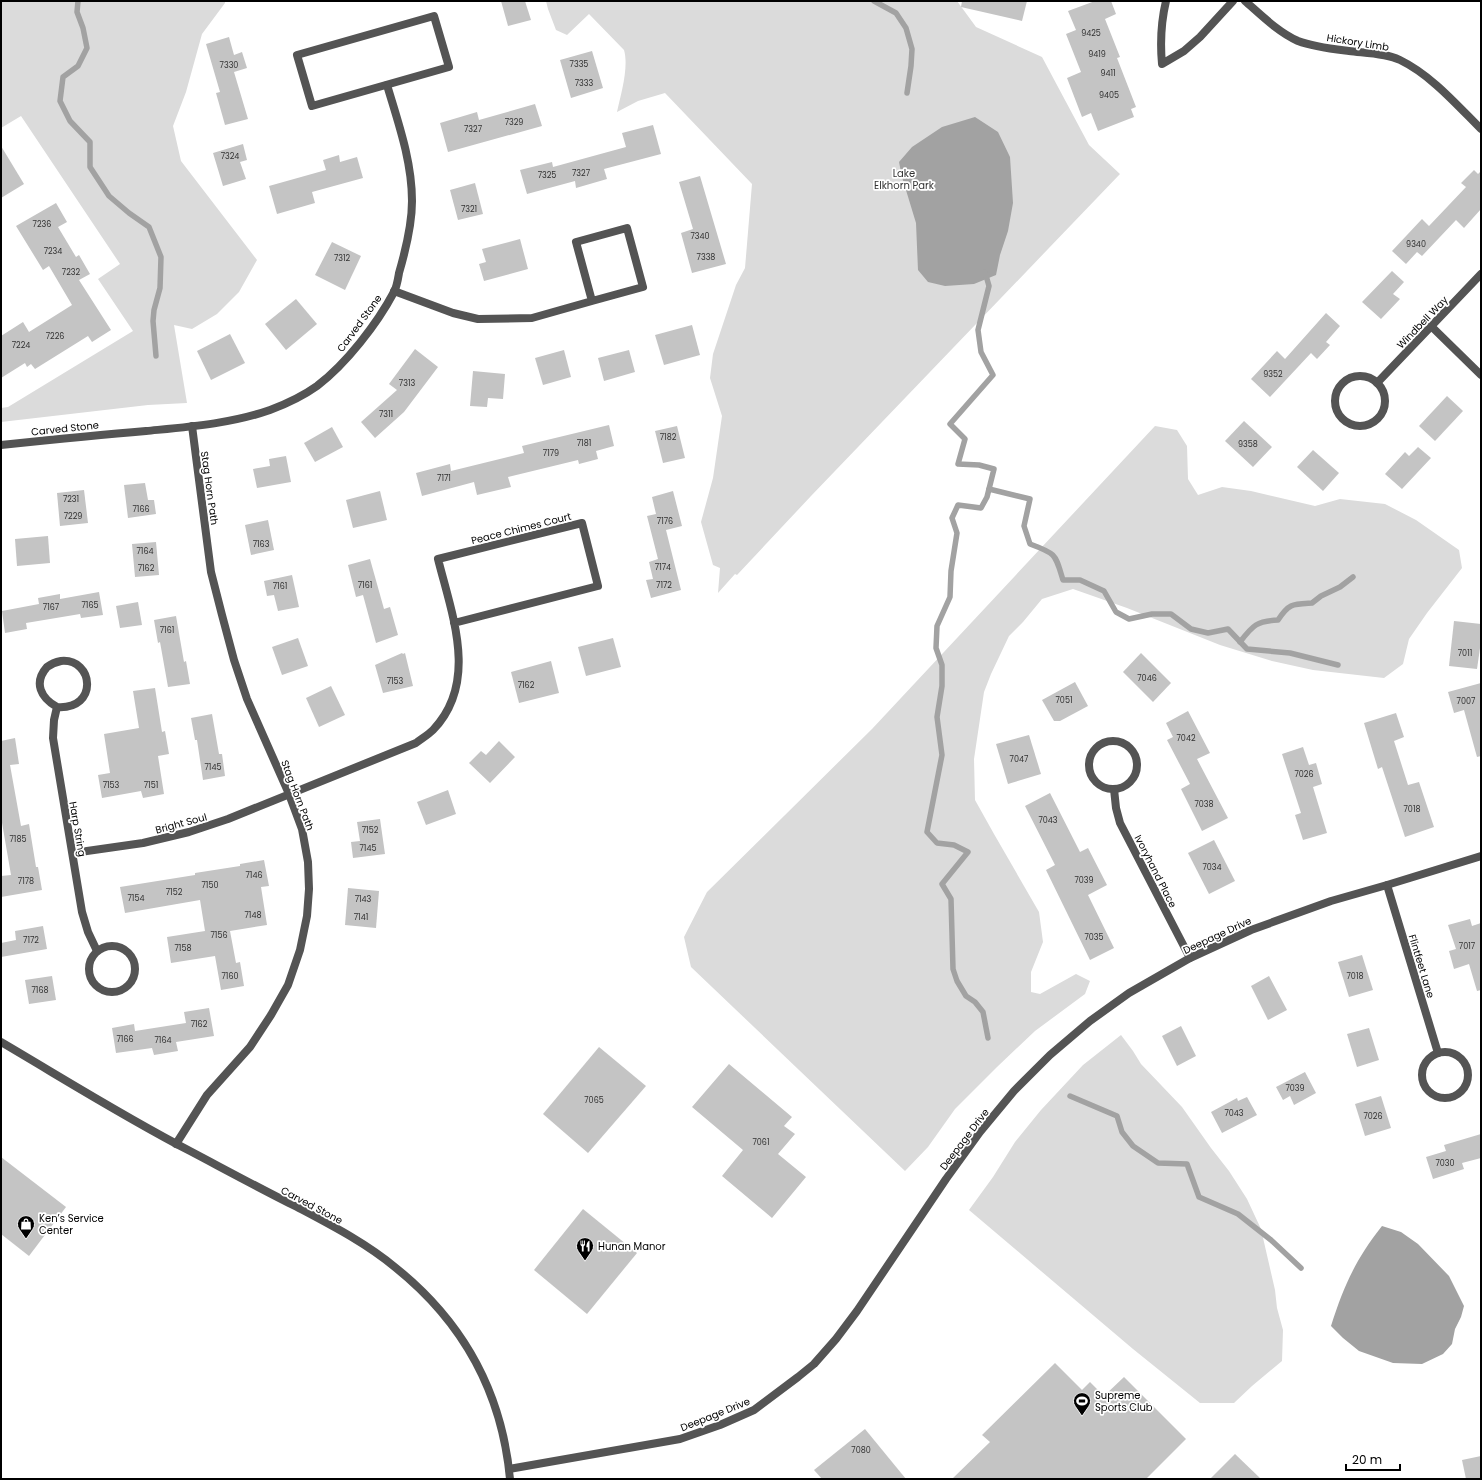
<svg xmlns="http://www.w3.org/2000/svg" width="1482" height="1480" viewBox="0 0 1482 1480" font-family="Poppins,sans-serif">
  <rect width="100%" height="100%" fill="#fff"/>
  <g fill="#dbdbdb">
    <polygon points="1,1 225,1 225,3 202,34 186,92 173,126 181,161 257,260 239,292 217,314 192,329 174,325 187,403 148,405 1,422 1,408 8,407 133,331 98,279 120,264 21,116 1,128"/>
    <path d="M546 1H957L976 27 1042 57 1089 145 1120 174 811 496 737 575 735 574 718 593 720 568 713 565 701 522 713 478 722 416 710 378 713 354 736 285 745 268 752 184 665 93 638 101 617 112C621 94 629 67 624 50L589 14 567 35 556 30 548 9Z"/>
    <polygon points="1155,426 1177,430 1187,446 1188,479 1198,495 1222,487 1251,491 1315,506 1340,499 1385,504 1416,520 1459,550 1462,568 1427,613 1409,639 1403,664 1384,678 1313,670 1272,661 1220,645 1127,608 1073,589 1042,599 1023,622 1009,636 991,674 984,692 974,759 975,800 994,834 1039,912 1043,942 1031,972 1031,992 1040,994 1076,974 1090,981 1085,994 1035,1031 997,1067 955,1109 928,1147 905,1171 691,967 684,937 707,892 872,729"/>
    <polygon points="1121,1035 1133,1051 1141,1064 1182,1107 1211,1148 1229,1171 1247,1199 1261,1229 1275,1290 1277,1308 1283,1330 1282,1361 1252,1386 1234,1403 1200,1403 1133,1349 969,1210 993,1177 1015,1142 1041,1110 1083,1065"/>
  </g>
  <g fill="#a2a2a2">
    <polygon points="975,117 998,132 1010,157 1013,203 1008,231 1000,255 996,275 974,284 945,286 928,282 918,270 916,223 902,177 899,162 912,147 942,127"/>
    <path d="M1382 1226 1401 1232 1418 1244 1449 1276 1464 1306 1461 1317 1455 1329 1452 1344 1443 1354 1422 1364 1393 1363 1359 1351 1343 1338 1331 1326C1344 1285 1356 1259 1382 1226Z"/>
  </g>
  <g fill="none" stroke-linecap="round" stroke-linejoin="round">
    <g stroke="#a2a2a2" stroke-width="5.5">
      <polyline points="78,1 77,12 83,28 87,48 78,66 63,77 60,101 70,121 90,142 90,167 109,196 129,213 149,227 161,257 160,288 154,310 153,321 156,356"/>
      <polyline points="874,1 896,13 906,28 912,49 911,66 907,93"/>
      <polyline points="985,272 989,286 978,330 981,352 993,375 950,424 965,439 958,464 979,465 994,469 987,497 981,508 958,505 952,518 957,533 951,571 950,597 937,626 936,648 942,665 942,686 937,717 942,755 927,832 937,843 954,845 968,852 942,884 951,899 953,969 957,981 966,996 975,1002 983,1012 988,1038"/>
      <path d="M989 489 1030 499 1024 526 1030 544C1057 554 1055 554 1063 580H1080L1104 591 1116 612 1129 619 1152 614H1171L1191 629 1208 633 1228 629 1247 649 1290 653 1338 665"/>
      <path d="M1240 642C1253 625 1257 621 1278 620 1289 603 1293 604 1312 603L1321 596 1340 587 1353 577"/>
      <polyline points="1070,1096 1117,1116 1122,1132 1133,1146 1158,1163 1187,1164 1199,1197 1238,1214 1271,1240 1301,1268"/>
    </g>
  </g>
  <g fill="#c4c4c4">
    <polygon points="501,1 525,1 531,20 508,26"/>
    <polygon points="962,1 1027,1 1022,21 961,7"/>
    <polygon points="1095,1 1111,1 1116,14 1105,19 1120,57 1117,58 1136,107 1131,109 1134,117 1098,131 1091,113 1082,117 1067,78 1081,72 1066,34 1076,30 1068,11"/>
    <polygon points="229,37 234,55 242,52 247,68 234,72 248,119 225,125 216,93 220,92 206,44"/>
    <polygon points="592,51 603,88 571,98 560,60"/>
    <polygon points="535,104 542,126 448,152 440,123 477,112 479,120"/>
    <polygon points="653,125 661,154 604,169 607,179 576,188 575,181 527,194 520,170 552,162 553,167 626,147 622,133"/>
    <polygon points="243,144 247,160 240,162 246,179 223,186 213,153"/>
    <polygon points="1,146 24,184 1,198"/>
    <polygon points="339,155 340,162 357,157 363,178 312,192 315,203 277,214 269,186 326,170 323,160"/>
    <polygon points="1474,170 1478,174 1481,171 1481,209 1464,228 1456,220 1422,256 1417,252 1406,264 1392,251 1422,219 1429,226 1466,187 1461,183"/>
    <polygon points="700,176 726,264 692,273 681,233 693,229 679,182"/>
    <polygon points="475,183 483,214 458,220 450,190"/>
    <polygon points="56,203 67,222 58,227 76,257 79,255 90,274 79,280 111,330 92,342 88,336 35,369 31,364 27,367 25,363 1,378 1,336 23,322 29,332 72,305 49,266 43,270 16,226"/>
    <polygon points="520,239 528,269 484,281 479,264 486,262 482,249"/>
    <polygon points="332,242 361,256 345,290 315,275"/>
    <polygon points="1392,271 1404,282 1393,294 1400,299 1381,319 1362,302"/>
    <polygon points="296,299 317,324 286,350 265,324"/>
    <polygon points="1326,313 1340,326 1326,342 1330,345 1317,359 1311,353 1270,397 1251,379 1277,351 1285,359"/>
    <polygon points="692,325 700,355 664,365 655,335"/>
    <polygon points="230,334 245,363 211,380 197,351"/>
    <polygon points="415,349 438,367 404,412 375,438 361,422 397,390 389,384"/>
    <polygon points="564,350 571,377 543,385 535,358"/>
    <polygon points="629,350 635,372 604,381 598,358"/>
    <polygon points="473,371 505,374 503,399 488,398 487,407 470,406"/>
    <polygon points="1447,396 1463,411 1435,441 1419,426"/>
    <polygon points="1244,421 1272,447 1253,467 1225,441"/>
    <polygon points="609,425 614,446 596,451 598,459 579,464 578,460 508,477 511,487 477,495 474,482 422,496 416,473 450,464 451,471 524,453 522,446"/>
    <polygon points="677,426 685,458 663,463 655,431"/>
    <polygon points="332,427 343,447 315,462 304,443"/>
    <polygon points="1418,447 1431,458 1402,489 1385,474 1405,452 1409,456"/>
    <polygon points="1313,450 1339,473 1323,491 1297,467"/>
    <polygon points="286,456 291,482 257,488 253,469 270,466 269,459"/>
    <polygon points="145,483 148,500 154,500 156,514 128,518 124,485"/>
    <polygon points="84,490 88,523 60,526 57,493"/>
    <polygon points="380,491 387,520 353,528 346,500"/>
    <polygon points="673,491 682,526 666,530 681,590 651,598 646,580 653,579 649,562 658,559 647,516 656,514 652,497"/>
    <polygon points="268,520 274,550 251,555 245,525"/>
    <polygon points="48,536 50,563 17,566 15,539"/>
    <polygon points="156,542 159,575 135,577 132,544"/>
    <polygon points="370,559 384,609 390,607 398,635 376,643 363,595 356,597 348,565"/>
    <polygon points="292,575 299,607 278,611 274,595 267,596 264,581"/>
    <polygon points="99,592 103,615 81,618 80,614 26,623 27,629 5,633 2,611 39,604 38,598 60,594 60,599"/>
    <polygon points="138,602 142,625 120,628 116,606"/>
    <polygon points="176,616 184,662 186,661 190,684 168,687 160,642 158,643 154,620"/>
    <polygon points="1454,621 1481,624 1481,641 1477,669 1449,666"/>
    <polygon points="298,638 308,666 282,675 272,647"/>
    <polygon points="613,638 621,667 586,676 578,647"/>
    <polygon points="402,653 403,654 405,653 413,686 383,693 375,665"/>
    <polygon points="1141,653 1171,683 1153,702 1123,672"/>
    <polygon points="551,661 559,693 519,703 511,672"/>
    <polygon points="1075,682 1088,706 1060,721 1054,721 1042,700"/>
    <polygon points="1481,683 1481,756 1477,757 1464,710 1454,713 1448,692"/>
    <polygon points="331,686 345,715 319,727 306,698"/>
    <polygon points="155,688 162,732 165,731 169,754 158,756 164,794 143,798 141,791 102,798 98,775 110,773 104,734 139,728 133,691"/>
    <polygon points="1188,711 1210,753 1197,759 1228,818 1202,831 1181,789 1190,784 1167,740 1173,737 1166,723"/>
    <polygon points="1396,713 1404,737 1394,741 1408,785 1419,782 1434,827 1405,837 1382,767 1378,769 1364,723"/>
    <polygon points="212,714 219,754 222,754 225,776 203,780 197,740 195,740 191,718"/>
    <polygon points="1029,735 1041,774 1008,784 996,744"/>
    <polygon points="15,738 19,764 10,765 21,826 29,824 36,867 38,867 42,890 1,897 1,876 11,875 1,817 1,741"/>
    <polygon points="499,741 515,757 490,783 469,763 481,751 486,755"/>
    <polygon points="1303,747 1309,765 1316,763 1322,784 1313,787 1327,833 1303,840 1295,815 1301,813 1282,754"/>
    <polygon points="448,790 456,814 426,825 417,802"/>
    <polygon points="1050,793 1080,852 1088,848 1107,885 1088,895 1114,948 1090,960 1046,870 1055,865 1025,806"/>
    <polygon points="380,819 385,854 353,858 351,842 360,841 357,822"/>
    <polygon points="1214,840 1235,881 1209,894 1188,853"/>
    <polygon points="264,860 269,886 261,887 267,925 230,931 236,963 240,962 244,986 221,990 215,956 171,963 167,937 205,931 200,900 125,913 120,887 195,875 195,873 240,866 240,864"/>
    <polygon points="348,888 379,891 376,928 345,925"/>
    <polygon points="1470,919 1472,926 1481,923 1481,990 1477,991 1469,964 1454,969 1449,951 1456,949 1448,925"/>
    <polygon points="43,926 47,949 1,957 1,943 16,940 15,931"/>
    <polygon points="1362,955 1373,990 1349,997 1338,962"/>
    <polygon points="52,976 56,1000 29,1004 25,980"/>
    <polygon points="1269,976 1287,1010 1268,1020 1251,986"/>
    <polygon points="209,1008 214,1036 176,1042 178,1051 154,1055 152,1048 116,1053 112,1028 134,1024 135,1031 186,1023 184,1012"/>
    <polygon points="1181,1026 1196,1056 1177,1066 1162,1036"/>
    <polygon points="1369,1028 1379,1060 1357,1067 1347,1034"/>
    <polygon points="599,1047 646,1086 588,1153 543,1114"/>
    <polygon points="729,1064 792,1117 784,1126 795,1134 778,1154 806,1177 772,1218 722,1176 743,1150 692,1107"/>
    <polygon points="1305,1072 1316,1093 1294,1105 1290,1096 1283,1100 1276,1087"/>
    <polygon points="1381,1096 1391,1128 1365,1136 1355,1104"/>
    <polygon points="1247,1097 1257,1115 1222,1133 1211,1112 1237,1098 1238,1101"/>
    <polygon points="1481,1134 1481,1158 1462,1163 1464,1169 1433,1179 1426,1157 1446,1151 1444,1145"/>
    <polygon points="1,1157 66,1207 29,1256 1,1234"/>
    <polygon points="583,1209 637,1253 587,1314 534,1270"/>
    <polygon points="1055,1363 1082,1390 1090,1382 1104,1396 1124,1377 1186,1439 1146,1479 952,1479 990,1442 982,1435"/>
    <polygon points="865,1429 906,1479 822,1479 814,1470"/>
    <polygon points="1235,1454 1261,1479 1210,1479"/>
    <polygon points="1481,1456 1481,1479 1466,1479 1462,1460"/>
  </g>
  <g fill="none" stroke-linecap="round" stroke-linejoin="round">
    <g stroke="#545454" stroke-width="8">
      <path d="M1166 1C1161 22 1160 42 1162 64L1184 51 1200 37 1233 1"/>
      <path d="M1245 1C1261 15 1278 32 1298 41 1314 47 1333 49 1349 51 1365 53 1385 53 1400 60 1431 75 1457 105 1481 129"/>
      <polygon points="434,16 449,67 312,106 297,55"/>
      <polyline points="394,291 453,313 478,319 532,318 592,301 576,242 627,228 643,287 592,301"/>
      <polyline points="1432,327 1481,375"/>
      <circle cx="1360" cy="401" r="25"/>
      <polyline points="1377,383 1481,274"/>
      <path d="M1 445C49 440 98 435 146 431 187 427 230 424 270 410 286 404 303 396 317 386 346 364 377 324 394 292 397 286 398 279 399 273 406 249 412 225 412 201 412 161 398 122 387 85"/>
      <path d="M57 707C41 698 33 683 47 667 51 664 56 662 61 661 94 658 99 710 57 707L54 720 53 738 82 912 88 932 97 951"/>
      <circle cx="1113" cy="765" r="24"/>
      <polyline points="1114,789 1116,808 1120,823 1190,958"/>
      <path d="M73 853 143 843 189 832 228 819 416 743C421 739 428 735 433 730 479 682 452 615 438 559L582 523 598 586 454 623"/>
      <polyline points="1387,885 1438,1053"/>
      <circle cx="112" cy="969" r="23"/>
      <path d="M1 1042C64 1079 126 1118 190 1151 226 1170 261 1189 297 1207 331 1225 366 1243 396 1268 463 1322 502 1393 510 1479"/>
      <circle cx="1445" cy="1075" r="23"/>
      <polyline points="176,1144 207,1095 250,1047 271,1015 288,985 300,950 307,916 309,889 308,862 302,829 289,794 247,699 234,660 222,615 211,572 192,426"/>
      <polyline points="509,1469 680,1439 720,1425 754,1410 798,1377 814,1364 836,1339 857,1311 946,1179 980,1132 1014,1091 1050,1055 1090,1021 1129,993 1190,958 1251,930 1331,901 1387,885 1481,856"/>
    </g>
  </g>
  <defs>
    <g id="shop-pin" transform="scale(0.9)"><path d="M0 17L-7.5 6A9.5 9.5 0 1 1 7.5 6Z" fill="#000" stroke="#fff"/><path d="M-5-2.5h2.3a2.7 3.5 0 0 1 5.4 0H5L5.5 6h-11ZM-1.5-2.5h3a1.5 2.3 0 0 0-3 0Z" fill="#fff"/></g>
    <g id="restaurant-pin" transform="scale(0.9)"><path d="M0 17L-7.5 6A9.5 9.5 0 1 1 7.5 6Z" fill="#000" stroke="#fff"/><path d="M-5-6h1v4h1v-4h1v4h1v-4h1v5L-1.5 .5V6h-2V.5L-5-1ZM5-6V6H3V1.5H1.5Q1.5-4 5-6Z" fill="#fff"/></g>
    <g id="stadium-pin" transform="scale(0.9)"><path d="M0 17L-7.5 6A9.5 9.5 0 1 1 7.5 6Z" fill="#000" stroke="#fff"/><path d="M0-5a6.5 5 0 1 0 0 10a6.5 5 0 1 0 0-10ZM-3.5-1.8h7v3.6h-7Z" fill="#fff"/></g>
  </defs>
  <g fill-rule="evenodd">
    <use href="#shop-pin" x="26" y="1224"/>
    <use href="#restaurant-pin" x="585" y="1246"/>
    <use href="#stadium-pin" x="1082" y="1401"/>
  </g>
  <g text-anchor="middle" stroke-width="3.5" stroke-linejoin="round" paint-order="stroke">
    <g font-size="8" fill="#313131">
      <text x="1091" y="36">9425</text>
      <text x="1097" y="57">9419</text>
      <text x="579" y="67">7335</text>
      <text x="229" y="68">7330</text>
      <text x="1108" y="76">9411</text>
      <text x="584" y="86">7333</text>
      <text x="1109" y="98">9405</text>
      <text x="514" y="125">7329</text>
      <text x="473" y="132">7327</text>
      <text x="230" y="159">7324</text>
      <text x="581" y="176">7327</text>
      <text x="547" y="178">7325</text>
      <text x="469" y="212">7321</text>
      <text x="42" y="227">7236</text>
      <text x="700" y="239">7340</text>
      <text x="1416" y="247">9340</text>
      <text x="53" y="254">7234</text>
      <text x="706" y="260">7338</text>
      <text x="342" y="261">7312</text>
      <text x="71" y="275">7232</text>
      <text x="55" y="339">7226</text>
      <text x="21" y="348">7224</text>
      <text x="1273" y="377">9352</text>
      <text x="407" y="386">7313</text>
      <text x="386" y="417">7311</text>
      <text x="668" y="440">7182</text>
      <text x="584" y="446">7181</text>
      <text x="1248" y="447">9358</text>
      <text x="551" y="456">7179</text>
      <text x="444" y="481">7171</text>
      <text x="71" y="502">7231</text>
      <text x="141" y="512">7166</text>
      <text x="73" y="519">7229</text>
      <text x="665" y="524">7176</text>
      <text x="261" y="547">7163</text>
      <text x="145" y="554">7164</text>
      <text x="663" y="570">7174</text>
      <text x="146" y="571">7162</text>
      <text x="365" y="588">7161</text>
      <text x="664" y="588">7172</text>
      <text x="280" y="589">7161</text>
      <text x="90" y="608">7165</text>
      <text x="51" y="610">7167</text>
      <text x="167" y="633">7161</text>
      <text x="1465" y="656">7011</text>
      <text x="1147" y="681">7046</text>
      <text x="395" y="684">7153</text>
      <text x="526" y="688">7162</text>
      <text x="1064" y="703">7051</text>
      <text x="1466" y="704">7007</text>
      <text x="1186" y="741">7042</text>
      <text x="1019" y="762">7047</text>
      <text x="213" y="770">7145</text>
      <text x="1304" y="777">7026</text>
      <text x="111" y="788">7153</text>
      <text x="151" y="788">7151</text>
      <text x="1204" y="807">7038</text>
      <text x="1412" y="812">7018</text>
      <text x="1048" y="823">7043</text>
      <text x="370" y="833">7152</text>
      <text x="18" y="842">7185</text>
      <text x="368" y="851">7145</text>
      <text x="1212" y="870">7034</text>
      <text x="254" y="878">7146</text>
      <text x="1084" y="883">7039</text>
      <text x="26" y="884">7178</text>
      <text x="210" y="888">7150</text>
      <text x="174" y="895">7152</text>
      <text x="136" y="901">7154</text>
      <text x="363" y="902">7143</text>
      <text x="253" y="918">7148</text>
      <text x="361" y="920">7141</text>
      <text x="219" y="938">7156</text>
      <text x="1094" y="940">7035</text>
      <text x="31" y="943">7172</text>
      <text x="1467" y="949">7017</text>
      <text x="183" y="951">7158</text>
      <text x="230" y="979">7160</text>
      <text x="1355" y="979">7018</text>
      <text x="40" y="993">7168</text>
      <text x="199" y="1027">7162</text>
      <text x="125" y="1042">7166</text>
      <text x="163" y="1043">7164</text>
      <text x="1295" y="1091">7039</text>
      <text x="594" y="1103">7065</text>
      <text x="1234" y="1116">7043</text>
      <text x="1373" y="1119">7026</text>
      <text x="761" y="1145">7061</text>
      <text x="1445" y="1166">7030</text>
      <text x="861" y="1453">7080</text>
    </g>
    <g font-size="10" fill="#000" stroke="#fff">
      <text transform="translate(1358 42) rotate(9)" y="4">Hickory Limb</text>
      <text transform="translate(1422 322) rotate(-46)" y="4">Windbell Way</text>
      <text transform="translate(359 323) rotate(-54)" y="4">Carved Stone</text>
      <text transform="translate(65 428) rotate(-6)" y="4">Carved Stone</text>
      <text transform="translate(210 488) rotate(82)" y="4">Stag Horn Path</text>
      <text transform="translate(521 528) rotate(-14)" y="4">Peace Chimes Court</text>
      <text transform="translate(298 795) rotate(69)" y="4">Stag Horn Path</text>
      <text transform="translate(181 823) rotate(-15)" y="4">Bright Soul</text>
      <text transform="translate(78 829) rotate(80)" y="4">Harp String</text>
      <text transform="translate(1156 871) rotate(63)" y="4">Ivoryhand Place</text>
      <text transform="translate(1217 935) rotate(-25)" y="4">Deepage Drive</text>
      <text transform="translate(1422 966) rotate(73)" y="4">Flintfeet Lane</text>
      <text transform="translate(964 1139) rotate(-53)" y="4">Deepage Drive</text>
      <text transform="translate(312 1205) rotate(28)" y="4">Carved Stone</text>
      <text transform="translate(715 1414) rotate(-22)" y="4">Deepage Drive</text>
    </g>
    <g font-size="10" fill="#323232" stroke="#fff">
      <text x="904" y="177">Lake<tspan x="904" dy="12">Elkhorn Park</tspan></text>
    </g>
    <g font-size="10" fill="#000" stroke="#fff" text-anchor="start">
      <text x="39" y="1222">Ken’s Service<tspan x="39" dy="12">Center</tspan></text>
      <text x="598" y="1250">Hunan Manor</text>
      <text x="1095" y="1399">Supreme<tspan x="1095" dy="12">Sports Club</tspan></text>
    </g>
  </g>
  <rect width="1482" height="1480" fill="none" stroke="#000000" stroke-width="4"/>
  <path d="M1346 1464v6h54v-6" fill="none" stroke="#000000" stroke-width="2"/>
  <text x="1352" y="1464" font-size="12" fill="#000000" stroke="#ffffff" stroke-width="3" paint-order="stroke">20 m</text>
</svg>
